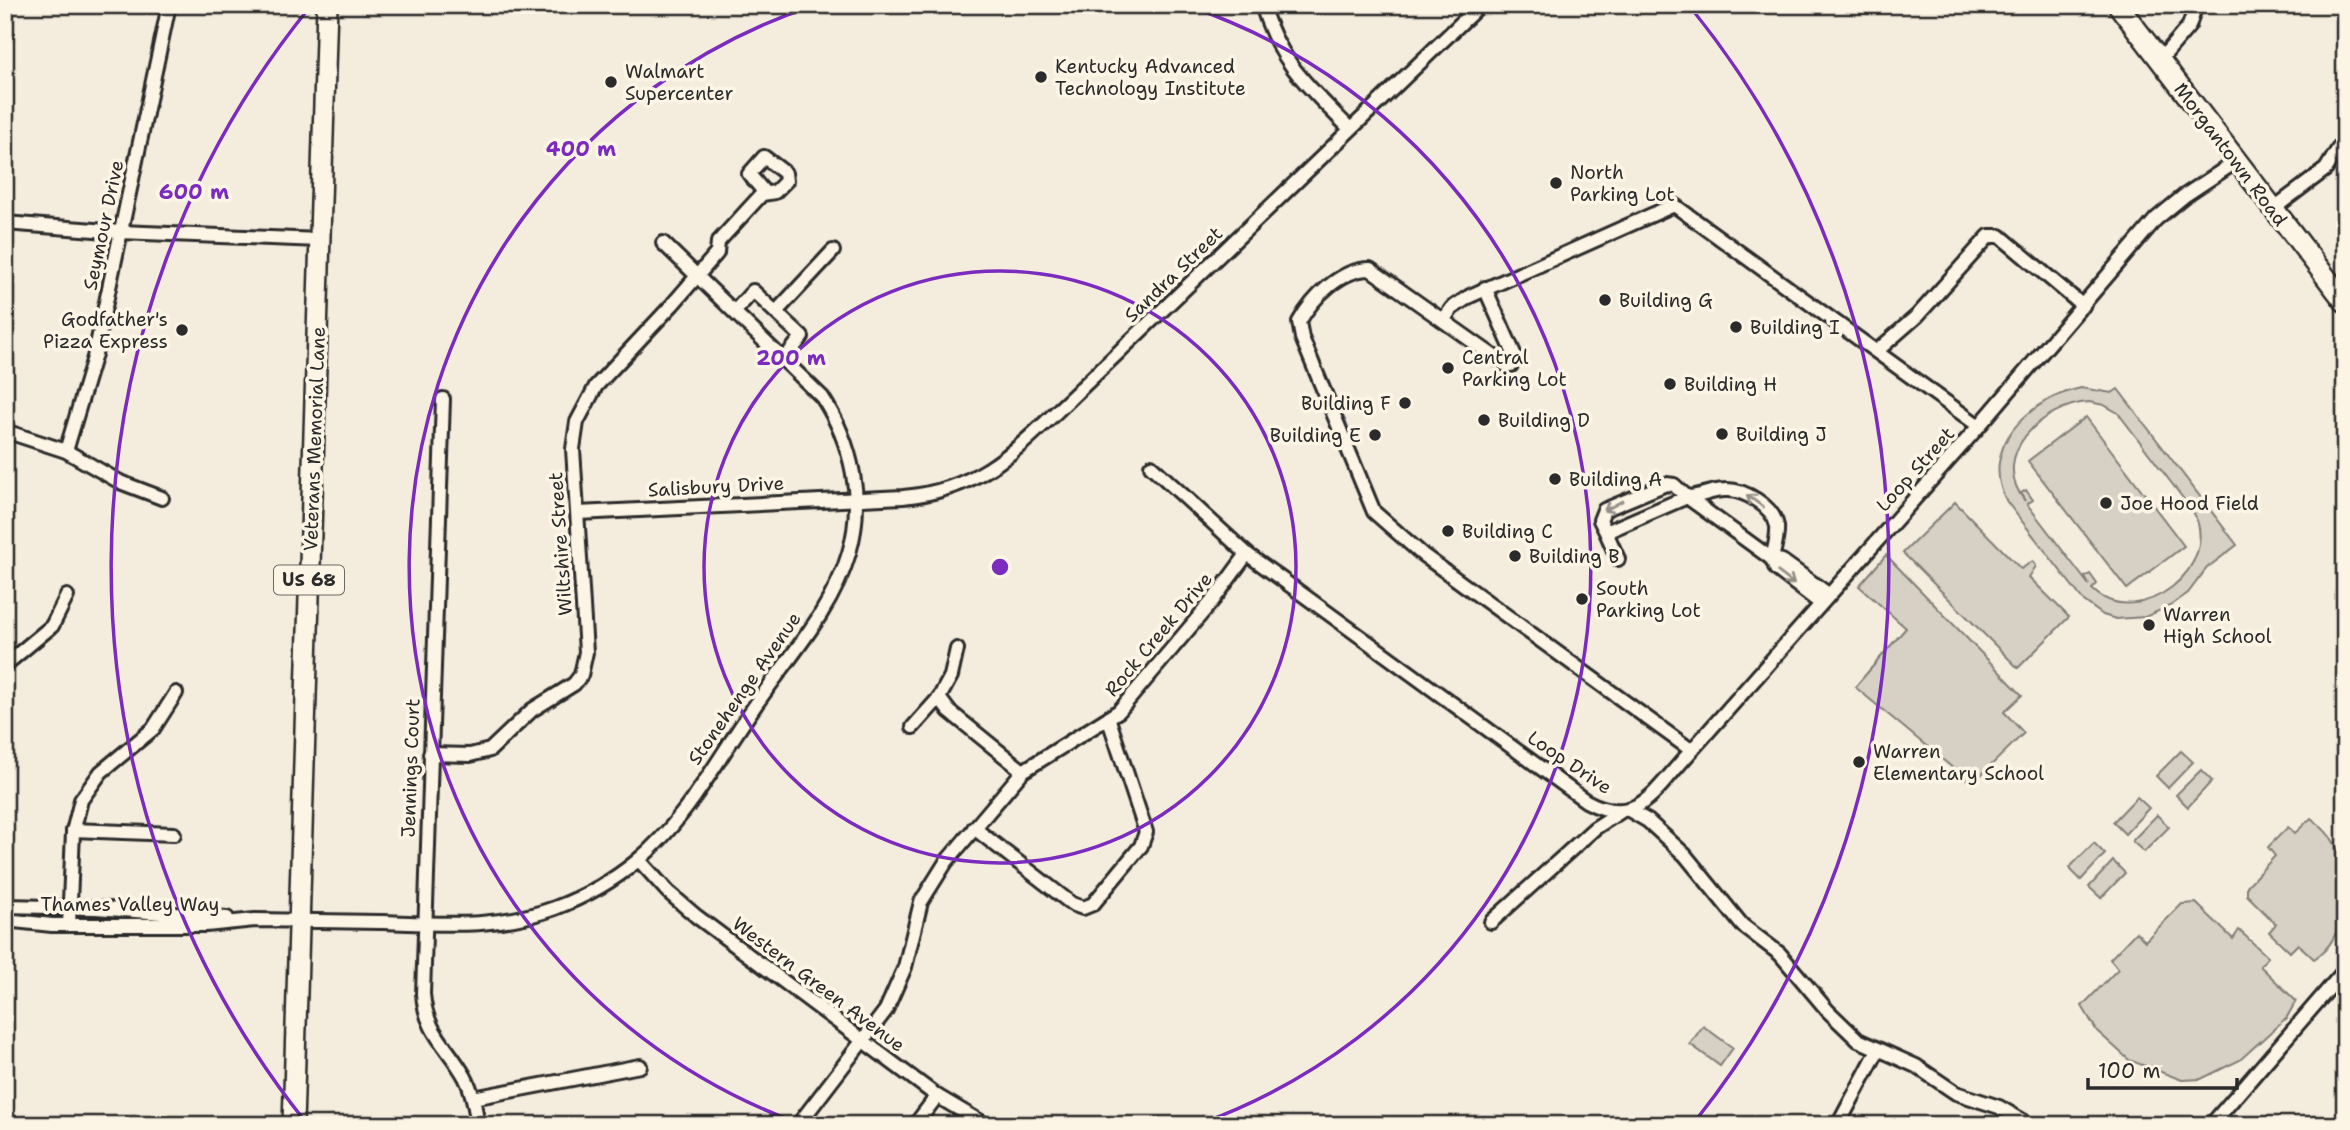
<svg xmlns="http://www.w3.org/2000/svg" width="2350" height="1130" viewBox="0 0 2350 1130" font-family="'Shantell Sans',sans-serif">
  <rect width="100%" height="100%" fill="#f4edde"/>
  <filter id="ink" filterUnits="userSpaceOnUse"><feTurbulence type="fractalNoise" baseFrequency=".0143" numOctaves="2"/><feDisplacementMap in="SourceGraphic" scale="14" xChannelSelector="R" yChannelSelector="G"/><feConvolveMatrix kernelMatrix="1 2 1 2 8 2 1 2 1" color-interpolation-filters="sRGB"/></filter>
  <g filter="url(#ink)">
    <g fill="#d6d1c4" stroke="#807e78" stroke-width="2" fill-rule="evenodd">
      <path d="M2081 388 2112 393 2118 389 2237 545 2207 568 2188 593 2170 606 2145 617 2116 619 2103 615 2084 601 2007 502C1978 449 2028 399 2081 388ZM2089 402 2104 405 2118 413 2192 510C2226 565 2138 634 2092 589L2097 584 2090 574 2085 577 2089 585 2027 504 2033 500 2026 490 2021 493 2025 501C1988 455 2043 405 2089 402Z"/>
      <polygon points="2086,417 2184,546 2127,589 2028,461"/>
      <polygon points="1955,502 2021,569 2033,561 2036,566 2029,577 2069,617 2018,668 1903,553"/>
      <polygon points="1886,555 2022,695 2004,712 2024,733 1972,784 1855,687 1906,628 1859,586"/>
      <polygon points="2181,751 2193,762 2168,788 2156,776"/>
      <polygon points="2201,770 2212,781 2188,807 2176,795"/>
      <polygon points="2137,797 2149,808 2125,834 2113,822"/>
      <polygon points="2157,815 2169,827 2144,852 2132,841"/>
      <path d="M2311 818C2320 826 2330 834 2336 846 2350 879 2348 938 2314 959L2298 944 2290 952 2269 932 2276 924 2247 895V886L2275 856 2268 847 2288 827 2295 833Z"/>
      <polygon points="2094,843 2105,854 2081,880 2069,868"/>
      <polygon points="2113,861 2125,873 2101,898 2089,887"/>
      <polygon points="2196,903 2233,939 2239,930 2268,957 2260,966 2296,1001 2287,1017 2240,1060 2201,1079 2182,1080 2129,1060 2097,1031 2082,1006 2118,969 2110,959 2136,932 2145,941 2182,904"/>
      <polygon points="1703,1026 1733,1048 1720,1066 1690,1044"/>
    </g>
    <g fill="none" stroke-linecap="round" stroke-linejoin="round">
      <g stroke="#2b2b2b" stroke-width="18">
        <g id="street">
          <path d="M1262 5C1280 64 1309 87 1350 129"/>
          <polyline points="2160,60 2189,26 2196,5"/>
          <polyline points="2273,209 2326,169 2345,138"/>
          <polyline points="5,223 120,232 320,240"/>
          <path d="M1485 288 1515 356 1511 365H1506L1370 269C1341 269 1313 297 1299 322L1302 338 1374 512 1423 555 1691 750"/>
          <polyline points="735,311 753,291 802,337 785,358"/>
          <polyline points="776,312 833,251"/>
          <polyline points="1444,319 1452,308 1470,296 1674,205 1979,426"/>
          <polyline points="1877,351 1917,316 1989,236 2000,236 2083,306"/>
          <path d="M443 399 423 994C426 1033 447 1045 465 1077 473 1092 475 1108 478 1125"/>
          <polyline points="5,431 66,451 120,482 162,498"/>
          <polyline points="66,451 95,354 169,5"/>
          <path d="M1151 466 1247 554 1586 801C1636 828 1654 792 1684 759L1979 426 2156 219 2184 196 2237 161"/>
          <path d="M578 513 903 497C981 490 1017 449 1071 398L1480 5"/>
          <path d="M1606 532 1600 520 1604 510 1666 484 1674 485 1687 497C1701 497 1711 490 1725 490 1744 489 1773 506 1777 526 1778 537 1774 549 1772 559L1687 497 1606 532 1618 559"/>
          <polyline points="1820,603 1776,569 1772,559 1782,561 1828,594"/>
          <polyline points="957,649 951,676 939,698 949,711 1023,771"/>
          <polyline points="5,665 52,626 67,596"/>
          <polyline points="913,727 939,698"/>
          <polyline points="430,754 470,755 490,750 532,710 574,684 581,675 586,652 573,449 577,422 596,386 672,305 717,253 718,242 762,194 775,192 786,181 785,173 764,157 749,174 765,193"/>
          <polyline points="1629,810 1648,821 1685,855 1742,925 1780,954 1828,1011 1858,1040 1916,1066 1956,1093 1999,1107 2030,1125"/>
          <polyline points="974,828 1072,904 1083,908 1093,904 1141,846 1146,832 1109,720"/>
          <polyline points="73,830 174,834"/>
          <polyline points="639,860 668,892 696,916 937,1096 986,1125"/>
          <polyline points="5,906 96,908 227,918"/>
          <path d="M5 920 52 925H206L255 920C298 921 340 921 382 922 441 924 498 929 555 908 584 897 613 881 637 861 685 822 717 760 752 710 786 660 832 612 849 553 865 500 852 443 822 397L663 243"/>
          <polyline points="1491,922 1595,828 1620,812"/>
          <polyline points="69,925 73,832 81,800 101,772 153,729 176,693"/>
          <polyline points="473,1098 640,1066"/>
          <polyline points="798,1125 886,1010 905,967 921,902 946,862 1023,771 1119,711 1214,599 1247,554"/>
          <polyline points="915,1125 937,1096"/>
          <polyline points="1838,1125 1878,1050"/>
          <polyline points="2211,1125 2345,970"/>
        </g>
      </g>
      <g stroke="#2b2b2b" stroke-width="24">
        <g id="primary">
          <polyline points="2118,5 2345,302"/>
          <polyline points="293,1125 327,5"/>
        </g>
      </g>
      <use href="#street" stroke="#fcf5e5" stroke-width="12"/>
      <use href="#primary" stroke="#fcf5e5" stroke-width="19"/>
    </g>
    <defs><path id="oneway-shaft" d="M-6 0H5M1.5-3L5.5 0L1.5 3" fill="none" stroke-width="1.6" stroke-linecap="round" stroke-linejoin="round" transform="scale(1.75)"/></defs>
    <g stroke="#949088">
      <use href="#oneway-shaft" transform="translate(1755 501) rotate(-144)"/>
      <use href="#oneway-shaft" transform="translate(1613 506) rotate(151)"/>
      <use href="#oneway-shaft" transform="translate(1786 578) rotate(37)"/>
    </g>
  </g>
  <g fill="none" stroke="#7b2cbf" stroke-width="3.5">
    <circle cx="1000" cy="567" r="296"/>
    <path d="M798 1123A592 592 0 0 1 812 6M1188 6A592 592 0 0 1 1202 1123"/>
    <path d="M304 1120A889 889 0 0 1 309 8M1691 8A889 889 0 0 1 1696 1120"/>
  </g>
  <g fill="#2b2b2b" stroke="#fcf5e5" stroke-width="2.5">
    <circle cx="1041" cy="77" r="7"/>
    <circle cx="611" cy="82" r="7"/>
    <circle cx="1556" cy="183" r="7"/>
    <circle cx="1605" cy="300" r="7"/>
    <circle cx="1736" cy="327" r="7"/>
    <circle cx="182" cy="330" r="7"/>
    <circle cx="1448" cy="368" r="7"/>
    <circle cx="1670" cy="384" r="7"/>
    <circle cx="1405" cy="403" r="7"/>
    <circle cx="1484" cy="420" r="7"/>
    <circle cx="1722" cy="434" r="7"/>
    <circle cx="1375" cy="435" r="7"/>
    <circle cx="1555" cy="479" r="7"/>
    <circle cx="2106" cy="503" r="7"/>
    <circle cx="1448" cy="531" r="7"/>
    <circle cx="1515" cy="556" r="7"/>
    <circle cx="1582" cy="599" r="7"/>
    <circle cx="2149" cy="625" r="7"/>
    <circle cx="1859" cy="762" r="7"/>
  </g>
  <g text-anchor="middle" stroke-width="7" stroke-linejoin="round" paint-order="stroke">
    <rect fill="#fcf5e5" stroke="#6a6863" stroke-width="2" x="274" y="565.5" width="70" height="29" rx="5"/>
    <g font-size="18" font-weight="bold" fill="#2b2b2b">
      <text x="309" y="586">US 68</text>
    </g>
    <g font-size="19" fill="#2b2b2b" stroke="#fcf5e5" text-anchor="start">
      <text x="1055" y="73">Kentucky Advanced<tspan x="1055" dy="22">Technology Institute</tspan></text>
      <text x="625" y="78">Walmart<tspan x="625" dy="22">Supercenter</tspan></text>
      <text x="1570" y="179">North<tspan x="1570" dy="22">Parking Lot</tspan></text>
      <text x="1619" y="307">Building G</text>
      <text x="168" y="326" text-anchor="end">Godfather's<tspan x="168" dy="22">Pizza Express</tspan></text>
      <text x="1750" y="334">Building I</text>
      <text x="1462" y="364">Central<tspan x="1462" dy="22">Parking Lot</tspan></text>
      <text x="1684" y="391">Building H</text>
      <text x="1391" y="410" text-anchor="end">Building F</text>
      <text x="1498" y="427">Building D</text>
      <text x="1736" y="441">Building J</text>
      <text x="1361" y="442" text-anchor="end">Building E</text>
      <text x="1569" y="486">Building A</text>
      <text x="2120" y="510">Joe Hood Field</text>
      <text x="1462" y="538">Building C</text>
      <text x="1529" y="563">Building B</text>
      <text x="1596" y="595">South<tspan x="1596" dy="22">Parking Lot</tspan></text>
      <text x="2163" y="621">Warren<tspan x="2163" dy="22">High School</tspan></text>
      <text x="1873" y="758">Warren<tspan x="1873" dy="22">Elementary School</tspan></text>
    </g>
    <g font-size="19" fill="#2b2b2b" stroke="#fcf5e5">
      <text transform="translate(2231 154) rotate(53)" y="7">Morgantown Road</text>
      <text transform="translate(103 225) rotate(-78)" y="7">Seymour Drive</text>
      <text transform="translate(1173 274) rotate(-44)" y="7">Sandra Street</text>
      <text transform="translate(314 439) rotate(-88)" y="7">Veterans Memorial Lane</text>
      <text transform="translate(1915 469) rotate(-48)" y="7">Loop Street</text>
      <text transform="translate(716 486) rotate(-3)" y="7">Salisbury Drive</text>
      <text transform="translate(560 544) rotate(-94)" y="7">Wiltshire Street</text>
      <text transform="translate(1158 634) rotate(-50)" y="7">Rock Creek Drive</text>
      <text transform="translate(744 688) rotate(-55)" y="7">Stonehenge Avenue</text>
      <text transform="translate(1570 762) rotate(34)" y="7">Loop Drive</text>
      <text transform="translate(410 768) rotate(-88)" y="7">Jennings Court</text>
      <text x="130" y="911">Thames Valley Way</text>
      <text transform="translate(819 984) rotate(37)" y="7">Western Green Avenue</text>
    </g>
  </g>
  <circle cx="1000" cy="567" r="10" fill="#7b2cbf" stroke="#fcf5e5" stroke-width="3.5"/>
  <g font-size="21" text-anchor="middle" font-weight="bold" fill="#7b2cbf" stroke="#fcf5e5" stroke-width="7" stroke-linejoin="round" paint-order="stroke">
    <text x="581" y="156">400 m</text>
    <text x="194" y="199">600 m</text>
    <text x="791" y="365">200 m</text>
  </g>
  <rect width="2350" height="1130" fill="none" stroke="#fcf5e5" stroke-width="28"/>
  <rect x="14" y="14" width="2322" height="1102" fill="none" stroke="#2b2b2b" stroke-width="2.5" filter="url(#ink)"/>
  <path d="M2088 1078v10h149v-10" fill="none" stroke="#2b2b2b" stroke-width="3.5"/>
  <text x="2098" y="1078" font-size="21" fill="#2b2b2b" stroke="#fcf5e5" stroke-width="5" paint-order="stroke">100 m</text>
</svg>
